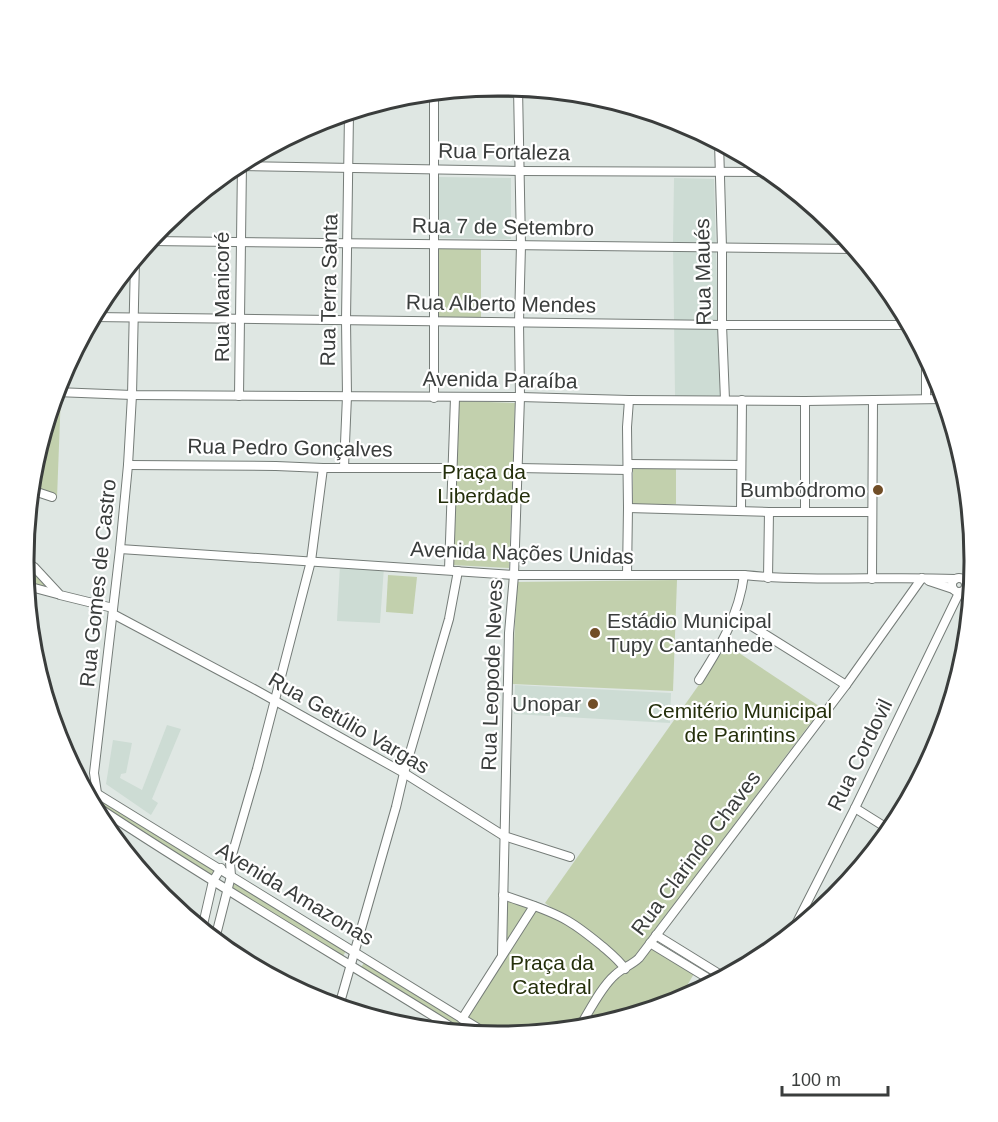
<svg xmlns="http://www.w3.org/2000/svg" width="998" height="1122" viewBox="0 0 998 1122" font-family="Helvetica,sans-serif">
  <rect width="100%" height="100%" fill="#dfe7e3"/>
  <g fill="#cddcd4">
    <polygon points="438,177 511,178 511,239 439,238"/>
    <polygon points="674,178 714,179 720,396 675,396 673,243"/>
    <polygon points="340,565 384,567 380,623 337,621"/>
    <polygon points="515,685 671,693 670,723 514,714"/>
    <polygon points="167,725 181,729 152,799 158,803 151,815 106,784 113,740 132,743 126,773 121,774 120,778 142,790"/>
  </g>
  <g fill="#c2d0ad">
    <rect x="437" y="247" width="44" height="71"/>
    <polygon points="56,393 61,393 57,498 31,489 33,468"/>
    <polygon points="458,401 515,403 509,568 452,565"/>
    <rect x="633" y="469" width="43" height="35"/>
    <path d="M30 565C38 574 45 585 55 593L27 587 26 577Z"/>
    <polygon points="388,575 417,577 413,614 386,612"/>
    <polygon points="677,580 673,691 512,684 517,582"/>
    <polygon points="727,645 822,708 628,965 545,903"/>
    <polygon points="103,800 215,870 212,875 99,805"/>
    <polygon points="235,882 346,951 343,956 231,887"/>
    <polygon points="503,896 569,921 625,969 649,945 695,972 678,1001 591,1027 499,1036 488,1035 462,1019 504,955"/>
    <polygon points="364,963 479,1034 466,1033 361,967"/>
  </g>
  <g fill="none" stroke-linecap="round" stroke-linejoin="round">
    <g stroke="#757c78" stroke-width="10">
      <g id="minor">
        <polyline points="435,92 583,94"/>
        <polyline points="719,142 722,248 722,325 725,400"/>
        <polyline points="236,166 520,171 771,172"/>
        <polyline points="150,241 855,249"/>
        <polyline points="93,317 722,325 909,325"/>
        <polyline points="926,357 926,399"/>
        <polyline points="56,392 132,395 520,397 629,400 805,401 944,399"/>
        <polyline points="239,396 242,163"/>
        <polyline points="434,398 434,92"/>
        <polyline points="805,401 805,511"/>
        <polyline points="628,464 740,465"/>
        <polyline points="128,465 276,466 323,468 452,468"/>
        <polyline points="344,467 347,396 346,320 349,113"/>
        <polyline points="518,468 628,470"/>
        <polyline points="31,490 52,497"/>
        <polyline points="628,508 769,512 872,512"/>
        <polyline points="741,511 742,400"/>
        <path d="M120 549 514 575H744C814 582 885 576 955 579"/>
        <polyline points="24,560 34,567 60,595 113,608"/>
        <polyline points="449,570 455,398"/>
        <polyline points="25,575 30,563"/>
        <polyline points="627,575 628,508 627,427 629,400"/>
        <circle cx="959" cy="585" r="7"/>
        <polyline points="768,578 769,512"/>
        <polyline points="872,579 873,400"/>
        <polyline points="929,581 953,589"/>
        <polyline points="27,586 57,594"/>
        <polyline points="963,592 970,597"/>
        <polyline points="113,614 254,689 404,773 504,836 570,857"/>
        <polyline points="734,615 846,685"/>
        <path d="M699 680C720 647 739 615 744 575"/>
        <polyline points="83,785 489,1035"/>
        <path d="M93 804C213 884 337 956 459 1032"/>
        <polyline points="95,808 97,793 94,773 120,549 128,465 132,395 135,259"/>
        <polyline points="855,808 890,830"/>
        <path d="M503 895C525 903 548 909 568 921 580 928 591 937 602 946 610 953 619 960 625 969"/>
        <polyline points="202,929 213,881 221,868"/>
        <polyline points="792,932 855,808 959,593"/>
        <polyline points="656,935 724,977"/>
        <polyline points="215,939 231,876 230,862 257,769 311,561 323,468"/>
        <polyline points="650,943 714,982"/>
        <polyline points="502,955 509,633 514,575 520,397 519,322 521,245 518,88"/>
        <polyline points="339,1006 396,807 404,773 449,619 458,571"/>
        <polyline points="462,1019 534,906"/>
        <path d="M579 1028C589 1012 601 987 615 975 622 968 632 965 639 958L846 685 922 578"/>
      </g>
    </g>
    <use href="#minor" stroke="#fff" stroke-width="8"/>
  </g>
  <g fill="#714e27" stroke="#fff" stroke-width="2">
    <circle cx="878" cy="490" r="6"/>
    <circle cx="595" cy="633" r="6"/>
    <circle cx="593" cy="704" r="6"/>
  </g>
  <g text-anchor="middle" stroke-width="4.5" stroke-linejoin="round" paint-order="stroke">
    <g font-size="21" fill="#3a3d3c" stroke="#fff">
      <text transform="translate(504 152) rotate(1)" y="7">Rua Fortaleza</text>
      <text transform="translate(503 227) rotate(1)" y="7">Rua 7 de Setembro</text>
      <text transform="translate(703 272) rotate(-91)" y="7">Rua Maués</text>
      <text transform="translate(329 290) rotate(-89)" y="7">Rua Terra Santa</text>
      <text transform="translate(222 297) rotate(-90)" y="7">Rua Manicoré</text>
      <text transform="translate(501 304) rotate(1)" y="7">Rua Alberto Mendes</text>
      <text transform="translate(500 380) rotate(1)" y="7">Avenida Paraíba</text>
      <text transform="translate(290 448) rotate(1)" y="7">Rua Pedro Gonçalves</text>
      <text transform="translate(522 553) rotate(2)" y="7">Avenida Nações Unidas</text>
      <text transform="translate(98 583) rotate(-84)" y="7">Rua Gomes de Castro</text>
      <text transform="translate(492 675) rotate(-88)" y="7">Rua Leopode Neves</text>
      <text transform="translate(349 723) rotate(30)" y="7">Rua Getúlio Vargas</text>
      <text transform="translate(860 755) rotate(-64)" y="7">Rua Cordovil</text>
      <text transform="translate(696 853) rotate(-53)" y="7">Rua Clarindo Chaves</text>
      <text transform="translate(295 894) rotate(31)" y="7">Avenida Amazonas</text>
    </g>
    <g font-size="21" fill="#242f0b" stroke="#fff">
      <text x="484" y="479">Praça da<tspan x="484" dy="24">Liberdade</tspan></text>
      <text x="740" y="718">Cemitério Municipal<tspan x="740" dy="24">de Parintins</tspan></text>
      <text x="552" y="970">Praça da<tspan x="552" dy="24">Catedral</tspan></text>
    </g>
    <g font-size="21" fill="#3a3d3c" stroke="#fff" text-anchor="end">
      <text x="866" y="497">Bumbódromo</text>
      <text x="607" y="628" text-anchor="start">Estádio Municipal<tspan x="607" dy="24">Tupy Cantanhede</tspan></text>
      <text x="581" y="711">Unopar</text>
    </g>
  </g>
  <path d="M0 0H998V1122H0ZM498 96H500A464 464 0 0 1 964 560V562A464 464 0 0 1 500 1026H498A464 464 0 0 1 34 562V560A464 464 0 0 1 498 96Z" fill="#fff" fill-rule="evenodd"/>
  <path fill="none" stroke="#3a3d3c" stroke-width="3" d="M498 96H500A464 464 0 0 1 964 560V562A464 464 0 0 1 500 1026H498A464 464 0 0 1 34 562V560A464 464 0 0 1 498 96Z"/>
  <path d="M782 1086v9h106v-9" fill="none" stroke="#3a3d3c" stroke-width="3"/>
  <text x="791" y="1086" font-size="18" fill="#3a3d3c" stroke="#ffffff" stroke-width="4.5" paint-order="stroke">100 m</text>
</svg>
